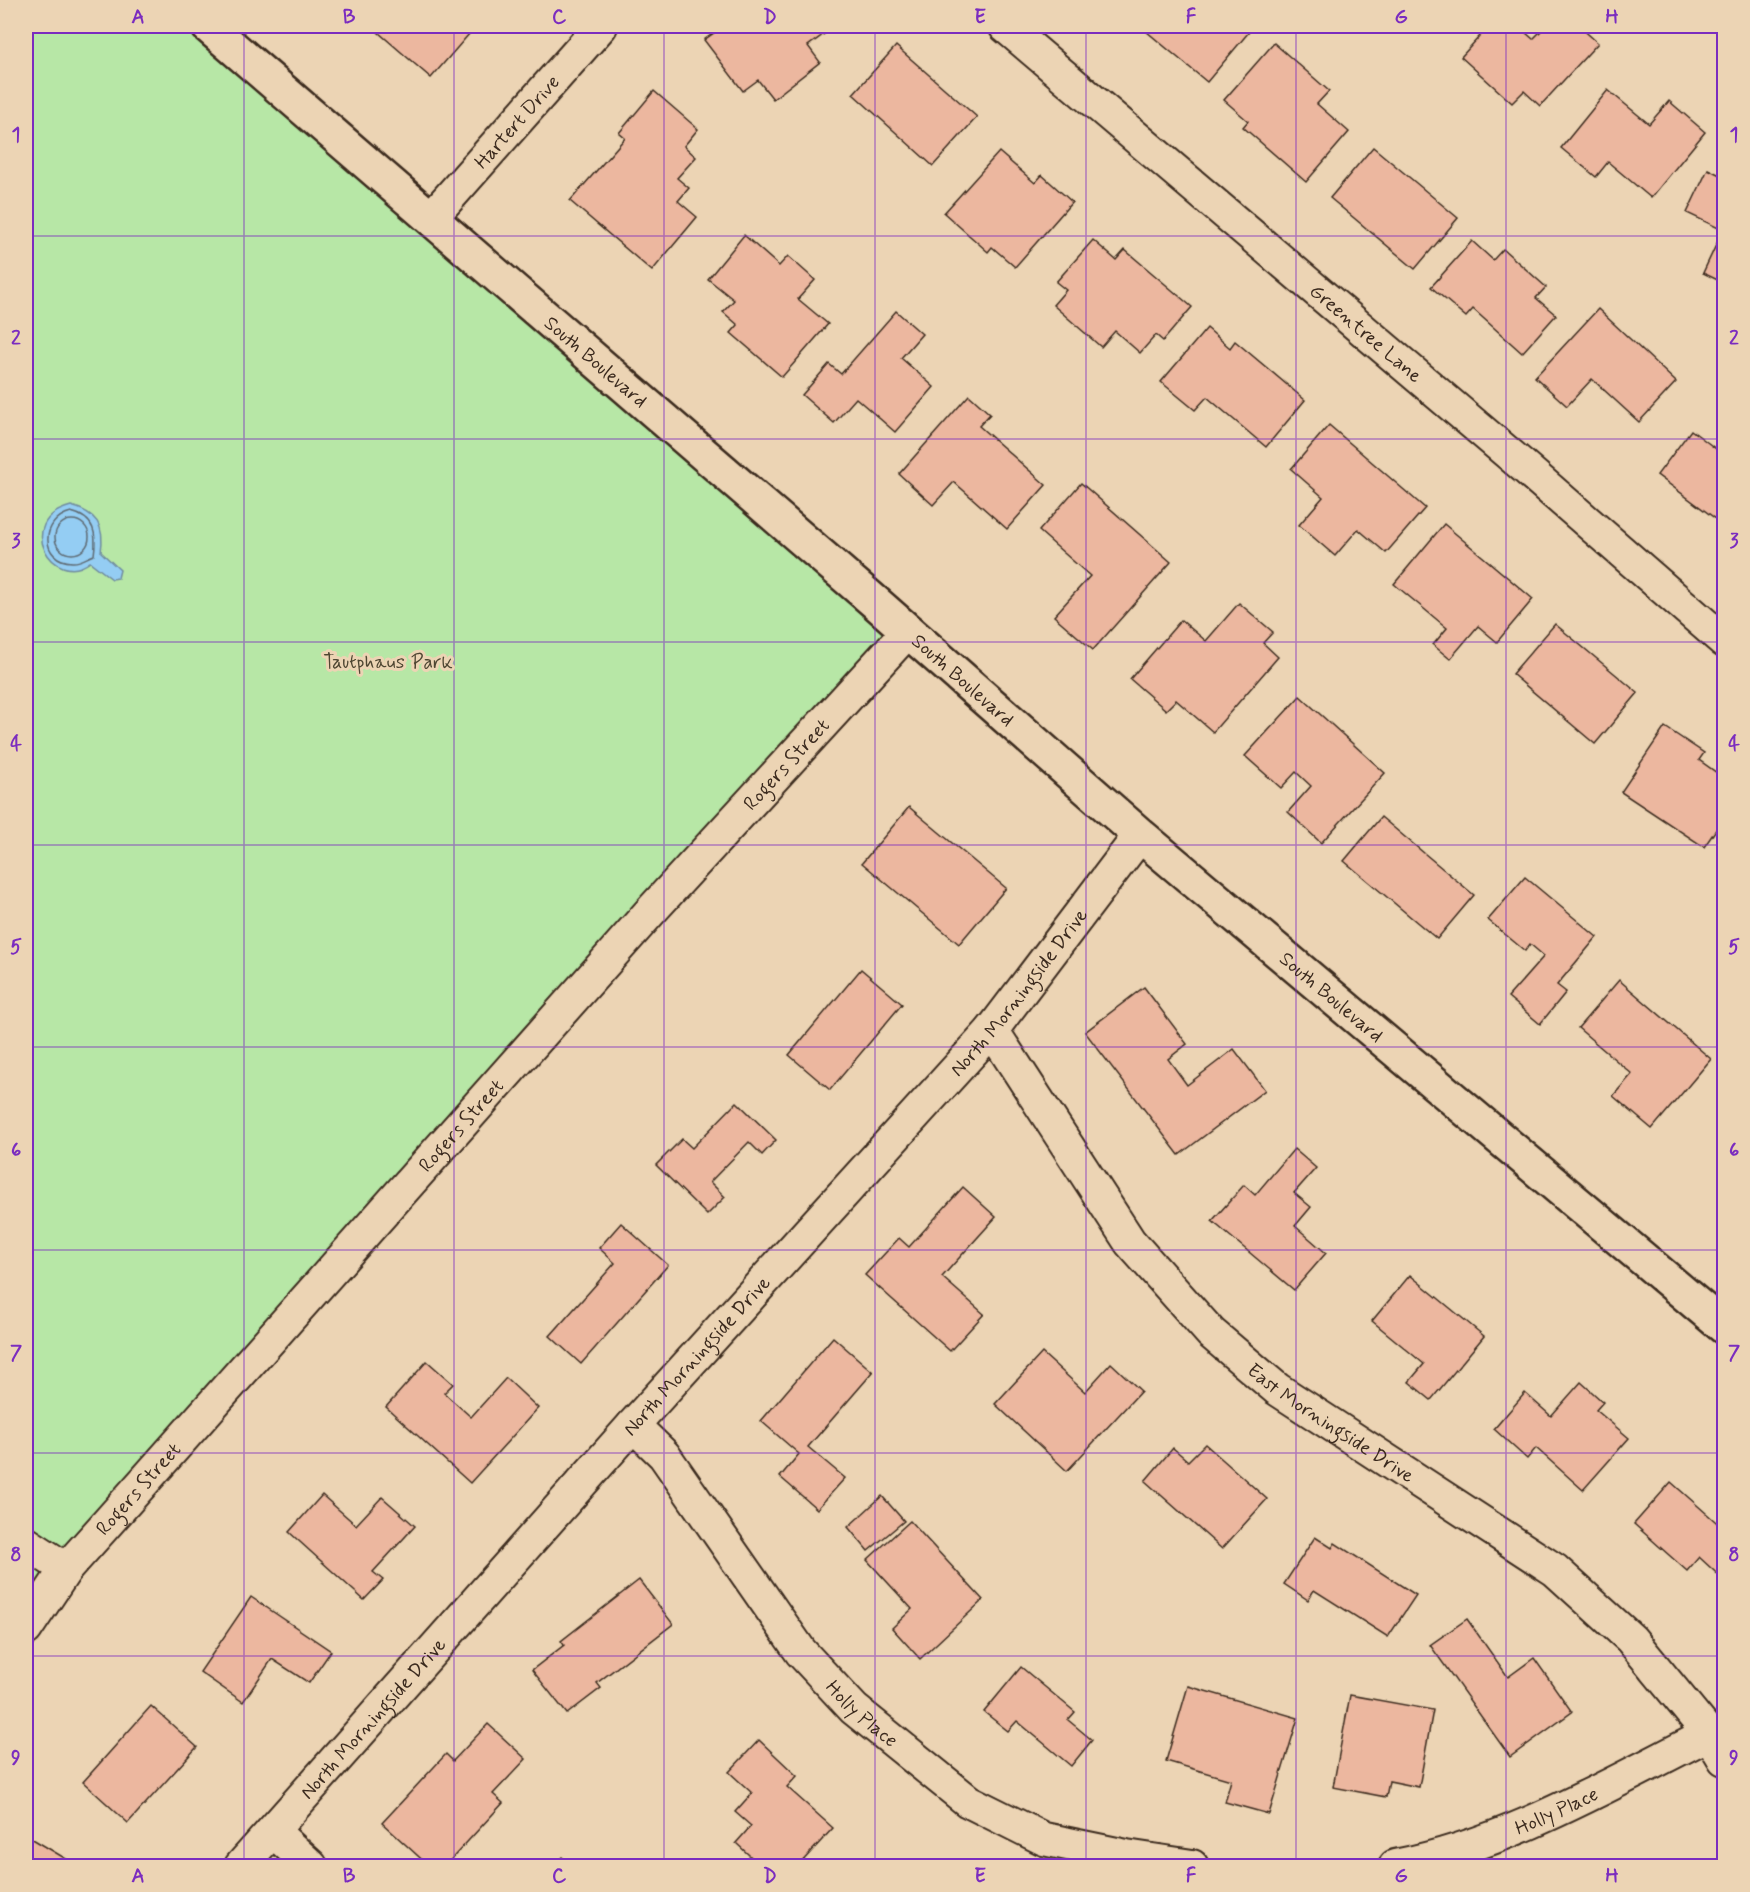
<svg xmlns="http://www.w3.org/2000/svg" width="1750" height="1892" viewBox="0 0 1750 1892" font-family="Mynerve,sans-serif">
  <rect width="100%" height="100%" fill="#ecd4b4"/>
  <filter id="ink" filterUnits="userSpaceOnUse"><feTurbulence type="fractalNoise" baseFrequency=".0167" numOctaves="2"/><feDisplacementMap in="SourceGraphic" scale="12" xChannelSelector="R" yChannelSelector="G"/><feConvolveMatrix kernelMatrix="1 2 1 2 8 2 1 2 1" color-interpolation-filters="sRGB"/></filter>
  <g filter="url(#ink)">
    <polygon fill="#b7e7a6" stroke="#798862" stroke-width="1.5" points="26,26 208,26 908,631 26,1629"/>
    <path fill="#94cdf3" stroke="#708c9e" stroke-width="1.5" d="M71 506C97 513 105 526 101 552L120 570 118 578 112 579 90 562C54 590 12 521 71 506Z"/>
    <g fill="none" stroke-linecap="round" stroke-linejoin="round">
      <g stroke="#5f6b73" stroke-width="1.5">
        <path d="M71 512C95 518 97 534 94 555 87 557 80 563 72 562 40 561 40 520 71 512Z"/>
        <circle cx="72" cy="537" r="17"/>
      </g>
    </g>
    <g fill="#ecb79f" stroke="#3b2a1e" stroke-width="1.5">
      <polygon points="371,26 476,26 431,78"/>
      <polygon points="724,26 835,26 808,46 820,62 773,99 758,80 743,91 704,40"/>
      <polygon points="1140,26 1254,26 1207,82"/>
      <polygon points="1489,26 1518,26 1533,39 1546,26 1579,26 1598,43 1540,106 1524,91 1512,103 1461,57"/>
      <polygon points="1274,43 1329,91 1317,104 1349,132 1306,182 1243,127 1248,121 1224,100"/>
      <polygon points="896,46 977,117 933,166 853,94"/>
      <polygon points="1608,90 1649,124 1669,101 1705,132 1651,198 1608,162 1596,177 1561,148"/>
      <polygon points="654,91 698,129 684,146 696,157 677,178 689,188 678,201 697,217 652,271 570,201 625,138 619,133"/>
      <polygon points="1373,147 1458,218 1415,269 1330,198"/>
      <polygon points="999,152 1035,183 1042,175 1072,202 1015,267 992,247 988,252 944,213"/>
      <polygon points="1708,169 1724,177 1724,283 1703,273 1723,230 1687,213"/>
      <polygon points="744,235 779,266 788,256 815,280 798,299 828,324 782,377 731,333 738,325 723,312 734,300 708,279"/>
      <polygon points="1093,240 1116,260 1125,250 1192,307 1163,341 1156,335 1140,353 1115,331 1101,347 1053,305 1066,290 1056,282"/>
      <polygon points="1472,241 1493,260 1503,249 1546,287 1536,298 1556,315 1522,353 1473,309 1466,317 1431,287"/>
      <polygon points="1598,309 1676,382 1639,422 1592,379 1567,406 1535,377"/>
      <polygon points="896,311 922,334 901,358 934,387 895,432 856,398 834,423 802,395 829,364 841,374"/>
      <polygon points="1207,328 1230,348 1235,341 1305,400 1266,447 1207,397 1195,410 1161,382"/>
      <polygon points="969,395 990,414 979,426 1046,485 1007,529 954,482 933,505 899,474"/>
      <polygon points="1329,425 1425,508 1386,553 1358,529 1335,556 1299,525 1323,497 1291,469"/>
      <polygon points="1691,430 1724,455 1724,525 1657,475"/>
      <polygon points="1081,483 1171,562 1093,650 1054,616 1090,576 1039,531"/>
      <polygon points="1444,524 1533,599 1497,642 1478,626 1450,659 1433,645 1447,628 1394,584"/>
      <polygon points="1239,603 1273,632 1263,643 1278,657 1213,732 1176,700 1166,710 1130,679 1181,620 1206,641"/>
      <polygon points="1555,624 1638,693 1595,744 1512,674"/>
      <polygon points="1300,696 1385,773 1321,843 1288,812 1311,786 1296,772 1281,788 1245,756"/>
      <polygon points="1665,727 1704,753 1699,760 1724,778 1724,818 1704,847 1621,792"/>
      <polygon points="909,807 1006,888 959,944 862,863"/>
      <polygon points="1381,817 1474,895 1437,939 1344,861"/>
      <polygon points="1525,877 1597,937 1557,985 1566,992 1540,1024 1508,997 1544,956 1530,944 1525,951 1488,920"/>
      <polygon points="861,969 902,1004 830,1090 789,1055"/>
      <polygon points="1619,980 1711,1059 1652,1129 1613,1096 1632,1074 1578,1028"/>
      <polygon points="1144,987 1187,1044 1168,1059 1187,1085 1234,1049 1265,1090 1179,1155 1085,1032"/>
      <polygon points="737,1102 776,1140 762,1155 749,1142 710,1182 725,1197 707,1215 656,1165 682,1139 692,1148"/>
      <polygon points="1294,1149 1316,1168 1294,1193 1311,1207 1295,1226 1326,1253 1294,1290 1212,1221 1244,1185 1255,1195"/>
      <polygon points="963,1187 996,1217 942,1277 984,1314 950,1351 865,1275 899,1238 909,1247"/>
      <polygon points="621,1223 668,1265 581,1364 550,1336 615,1263 599,1248"/>
      <polygon points="1410,1275 1484,1336 1431,1400 1409,1382 1424,1364 1372,1321"/>
      <polygon points="833,1337 873,1372 808,1447 845,1478 817,1509 780,1477 799,1454 761,1421"/>
      <polygon points="1042,1353 1085,1392 1111,1363 1141,1391 1067,1471 995,1404"/>
      <polygon points="427,1361 453,1384 444,1393 471,1417 506,1378 538,1408 470,1483 386,1407"/>
      <polygon points="1581,1382 1603,1402 1596,1410 1629,1438 1583,1490 1536,1448 1527,1459 1494,1429 1525,1393 1551,1416"/>
      <polygon points="1205,1444 1267,1499 1222,1549 1145,1481 1173,1448 1188,1461"/>
      <polygon points="1671,1482 1724,1529 1724,1580 1699,1557 1687,1571 1634,1524"/>
      <polygon points="322,1495 356,1525 382,1497 415,1526 373,1572 383,1580 364,1600 289,1532"/>
      <polygon points="882,1496 904,1521 868,1551 848,1527"/>
      <polygon points="910,1521 983,1600 920,1659 892,1628 912,1609 867,1560"/>
      <polygon points="1315,1537 1332,1548 1335,1543 1416,1595 1388,1637 1314,1590 1308,1600 1284,1584"/>
      <polygon points="639,1580 673,1624 597,1683 601,1688 567,1714 532,1670 564,1645 561,1641"/>
      <polygon points="251,1597 331,1651 309,1683 272,1659 243,1702 200,1672"/>
      <polygon points="1467,1619 1508,1677 1534,1658 1572,1712 1510,1757 1430,1645"/>
      <polygon points="1021,1667 1075,1712 1068,1720 1092,1740 1071,1766 1017,1721 1008,1731 984,1712"/>
      <polygon points="1188,1686 1298,1718 1269,1814 1225,1802 1231,1780 1166,1761"/>
      <polygon points="1350,1695 1433,1710 1419,1787 1389,1781 1386,1797 1333,1787"/>
      <polygon points="151,1706 197,1747 128,1823 83,1782"/>
      <polygon points="488,1724 526,1759 493,1794 503,1803 445,1866 429,1866 382,1823 446,1754 453,1761"/>
      <polygon points="759,1740 797,1776 787,1787 833,1828 798,1866 761,1866 736,1843 751,1826 735,1812 752,1793 729,1772"/>
      <polygon points="26,1835 78,1866 26,1866"/>
      <polygon points="562,1857 572,1866 553,1866"/>
    </g>
    <g fill="none" stroke-linecap="round" stroke-linejoin="round">
      <g stroke="#3b2a1e" stroke-width="36">
        <g id="minor">
          <path id="s1" d="M1005 26 1522 465 1724 641"/>
          <path id="s2" d="M431 218 601 26"/>
          <path id="s3" d="M992 1030 1130 1242 1211 1333 1277 1389 1555 1570 1631 1639 1709 1734 1724 1759"/>
          <path id="s4" d="M633 1425 664 1455 801 1652 854 1709 968 1801 1044 1839 1126 1856 1192 1866"/>
          <polyline points="26,1543 66,1569"/>
          <path id="s5" d="M26 1629 66 1569 101 1530 650 912 908 631"/>
          <polyline points="274,1832 311,1866"/>
          <path id="s6" d="M241 1866 633 1425 992 1030 1140 835"/>
          <path id="s7" d="M1395 1866C1508 1844 1608 1785 1709 1734"/>
        </g>
      </g>
      <g stroke="#3b2a1e" stroke-width="38">
        <g id="tertiary">
          <path id="s8" d="M208 26 875 602 1140 835 1724 1327"/>
        </g>
      </g>
      <use href="#minor" stroke="#ecd4b4" stroke-width="32"/>
      <use href="#tertiary" stroke="#ecd4b4" stroke-width="33"/>
    </g>
  </g>
  <path fill="none" stroke="#7b2cbf" stroke-width="1.5" stroke-opacity="0.55" d="M244 26V1866M454 26V1866M664 26V1866M875 26V1866M1086 26V1866M1296 26V1866M1506 26V1866M26 236H1724M26 439H1724M26 642H1724M26 845H1724M26 1047H1724M26 1250H1724M26 1453H1724M26 1656H1724"/>
  <g text-anchor="middle" stroke-width="6" stroke-linejoin="round" paint-order="stroke">
    <g font-size="20" fill="#3b2a1e" stroke="#ecd4b4">
      <text dy="7" stroke="none"><textPath href="#s2" startOffset="129">Hartert Drive</textPath></text>
      <text dy="7" stroke="none"><textPath href="#s1" startOffset="474">Greentree Lane</textPath></text>
      <text dy="7" stroke="none"><textPath href="#s8" startOffset="513">South Boulevard</textPath></text>
      <text dy="7" stroke="none"><textPath href="#s8" startOffset="999">South Boulevard</textPath></text>
      <text dy="7" stroke="none"><textPath href="#s5" startOffset="1152">Rogers Street</textPath></text>
      <text dy="7" stroke="none"><textPath href="#s6" startOffset="1170">North Morningside Drive</textPath></text>
      <text dy="7" stroke="none"><textPath href="#s8" startOffset="1485">South Boulevard</textPath></text>
      <text dy="7" stroke="none"><textPath href="#s5" startOffset="666">Rogers Street</textPath></text>
      <text dy="7" stroke="none"><textPath href="#s6" startOffset="684">North Morningside Drive</textPath></text>
      <text dy="7" stroke="none"><textPath href="#s3" startOffset="525">East Morningside Drive</textPath></text>
      <text dy="7" stroke="none"><textPath href="#s5" startOffset="180">Rogers Street</textPath></text>
      <text dy="7" stroke="none"><textPath href="#s4" startOffset="370">Holly Place</textPath></text>
      <text dy="7" stroke="none"><textPath href="#s6" startOffset="198">North Morningside Drive</textPath></text>
      <text dy="7" stroke="none"><textPath href="#s7" startOffset="171">Holly Place</textPath></text>
    </g>
    <g font-size="20" fill="#4e4632" stroke="#ecd4b4">
      <text x="388" y="668">Tautphaus Park</text>
    </g>
  </g>
  <rect width="1750" height="1892" fill="none" stroke="#ecd4b4" stroke-width="66"/>
  <rect x="33" y="33" width="1684" height="1826" fill="none" stroke="#7b2cbf" stroke-width="2"/>
  <g font-size="20" text-anchor="middle" font-weight="bold" fill="#7b2cbf">
    <text x="138" y="23">A</text>
    <text x="349" y="23">B</text>
    <text x="559" y="23">C</text>
    <text x="770" y="23">D</text>
    <text x="980" y="23">E</text>
    <text x="1191" y="23">F</text>
    <text x="1401" y="23">G</text>
    <text x="1612" y="23">H</text>
    <text x="16" y="141">1</text>
    <text x="1734" y="141">1</text>
    <text x="16" y="344">2</text>
    <text x="1734" y="344">2</text>
    <text x="16" y="547">3</text>
    <text x="1734" y="547">3</text>
    <text x="16" y="750">4</text>
    <text x="1734" y="750">4</text>
    <text x="16" y="953">5</text>
    <text x="1734" y="953">5</text>
    <text x="16" y="1156">6</text>
    <text x="1734" y="1156">6</text>
    <text x="16" y="1359">7</text>
    <text x="1734" y="1359">7</text>
    <text x="16" y="1561">8</text>
    <text x="1734" y="1561">8</text>
    <text x="16" y="1764">9</text>
    <text x="1734" y="1764">9</text>
    <text x="138" y="1882">A</text>
    <text x="349" y="1882">B</text>
    <text x="559" y="1882">C</text>
    <text x="770" y="1882">D</text>
    <text x="980" y="1882">E</text>
    <text x="1191" y="1882">F</text>
    <text x="1401" y="1882">G</text>
    <text x="1612" y="1882">H</text>
  </g>
</svg>
